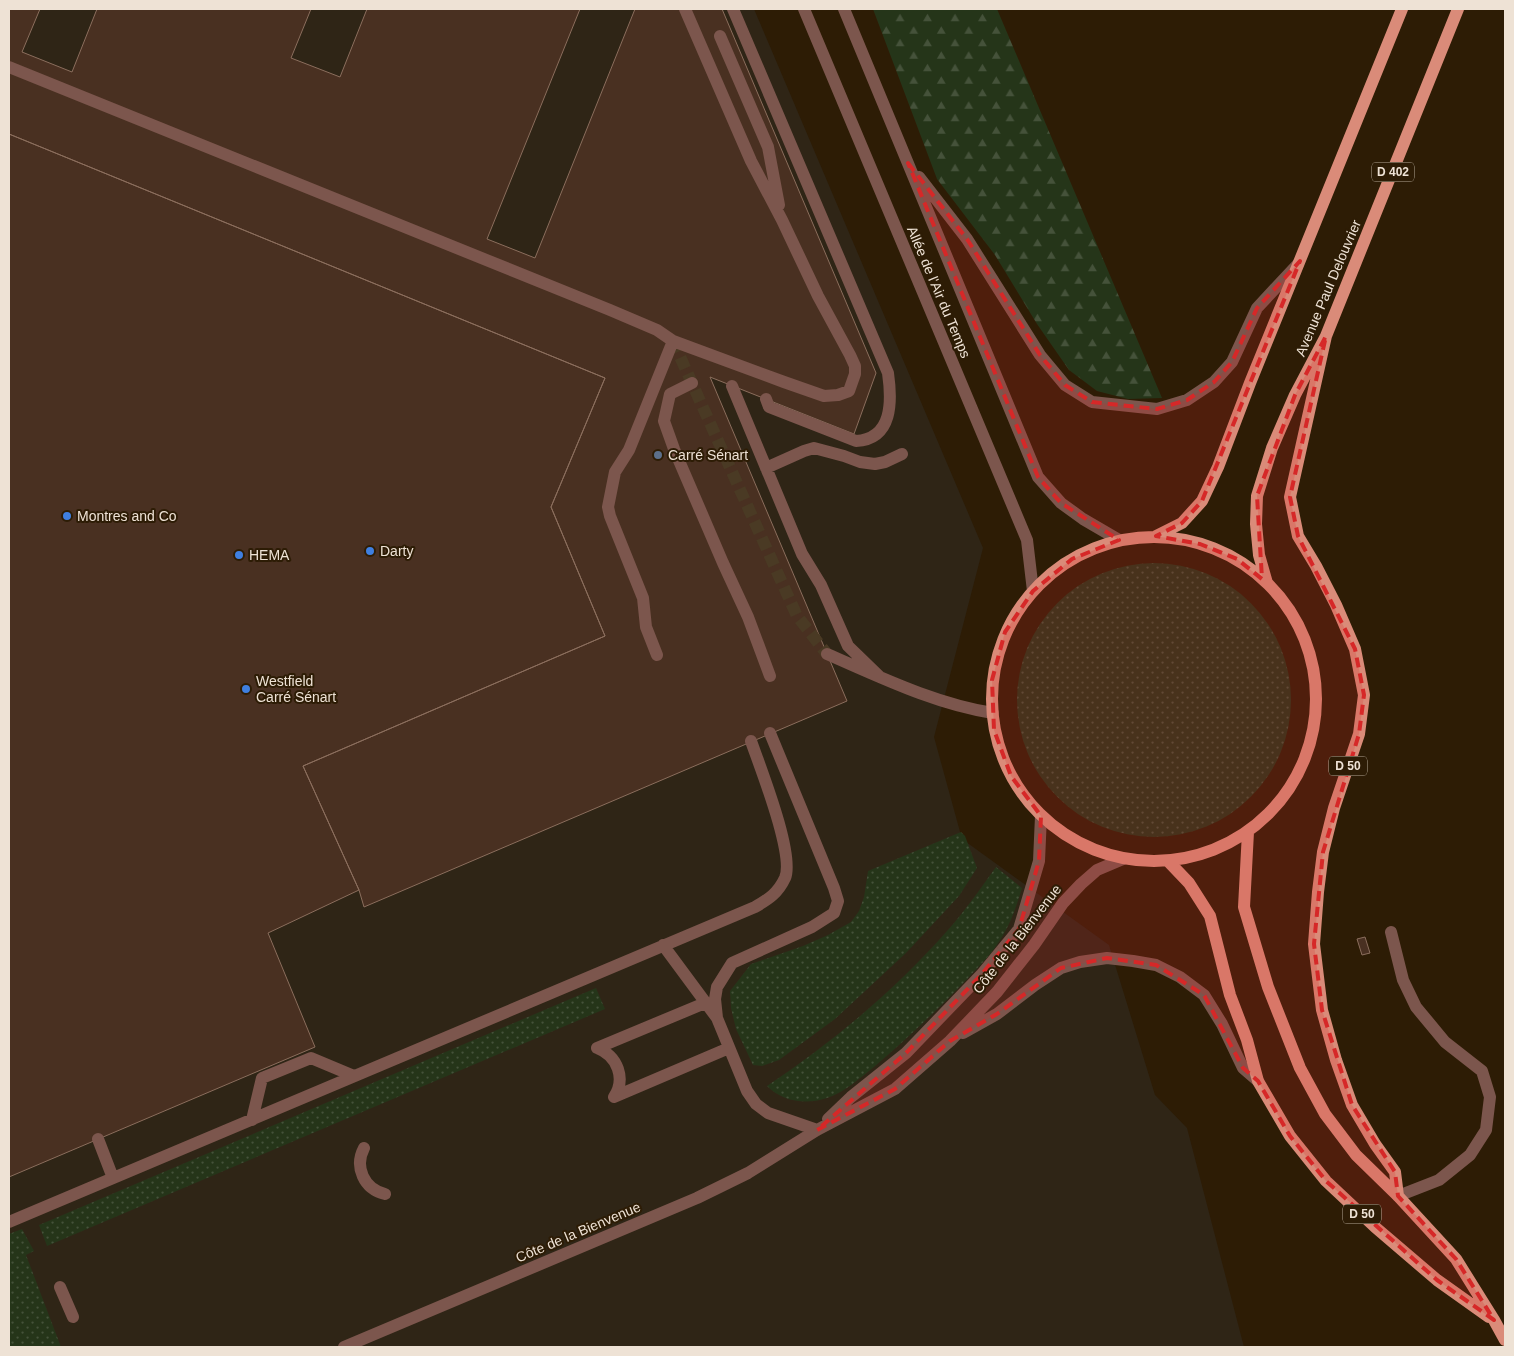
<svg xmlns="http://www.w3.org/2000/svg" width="1514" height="1356" viewBox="0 0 1514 1356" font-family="Arial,sans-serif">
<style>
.commercial{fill:#2f2516}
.grass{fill:url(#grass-dots)}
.forest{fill:url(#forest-firs)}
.building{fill:#493021;stroke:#8b6e5d}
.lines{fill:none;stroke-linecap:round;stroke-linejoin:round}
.minor-tunnel{stroke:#4a3a24;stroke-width:12;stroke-dasharray:12 6;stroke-linecap:butt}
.minor{stroke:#7c564d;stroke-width:12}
.major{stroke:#da8b79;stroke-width:12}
.marked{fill:#d62828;fill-opacity:0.2;stroke:#d62828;stroke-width:4;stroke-dasharray:10 6;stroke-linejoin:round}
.service-dot{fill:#5c6f8a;stroke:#2d1c05;stroke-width:2}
.shop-dot{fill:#3f7fe0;stroke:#2d1c05;stroke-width:2}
.labels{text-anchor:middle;stroke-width:4;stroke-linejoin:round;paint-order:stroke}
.shield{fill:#2d1c05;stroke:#b4a797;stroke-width:1}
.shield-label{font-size:12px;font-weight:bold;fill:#eee2d5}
.street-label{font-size:14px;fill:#eee2d5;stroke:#2d1c05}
.poi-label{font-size:14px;fill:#eee2d5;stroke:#2d1c05;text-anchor:start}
</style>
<defs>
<pattern id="grass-dots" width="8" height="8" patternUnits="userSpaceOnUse" patternTransform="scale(1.25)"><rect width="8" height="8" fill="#253519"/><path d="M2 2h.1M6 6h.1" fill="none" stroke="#45523a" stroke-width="1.8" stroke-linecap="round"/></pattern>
<pattern id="forest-firs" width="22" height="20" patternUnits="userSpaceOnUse" patternTransform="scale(1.25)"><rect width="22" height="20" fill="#253519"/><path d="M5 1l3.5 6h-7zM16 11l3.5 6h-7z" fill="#45523a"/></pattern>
</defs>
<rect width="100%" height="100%" fill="#2d1c05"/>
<path class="commercial" d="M9,9h745l229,539 -49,189 28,102 147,106 46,150 32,33 57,219h-1235z"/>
<path class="grass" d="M1017 700a137 137 0 1 1 274 0a137 137 0 1 1-274 0Z
M961,832l4,4 12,32 -18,28 -53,57 -71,66 -56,41 -17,6 -9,-1 -17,-36 -5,-21 -1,-17 21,-27 52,-18 25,-11 23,-13 8,-11 5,-14 4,-26z
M996,867l26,21c-6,20 -12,38 -24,55 -8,13 -20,24 -30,35 -30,31 -61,61 -94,89 -14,11 -29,25 -47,31 -21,7 -44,4 -60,-12 66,-44 127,-95 180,-155 18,-20 33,-42 49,-64z
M596,988l9,21 -558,237 -8,-21z
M22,1229l12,22 -8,4 35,92h-52v-113z"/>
<path class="forest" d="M873,9h124l165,389 -34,1 -31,-8 -28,-21 -32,-46 -42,-69 -58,-76z"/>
<path class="building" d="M9,9h31l-18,43 50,20 25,-63h214l-20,49 49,19 27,-68h213l-93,230 48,19 100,-249h87l154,364 -22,61 -144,-57 137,324 -483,206 -5,-17 -56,-124 302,-130 -54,-129 54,-129 -596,-244z
M9,134l596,244 -54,129 54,129 -302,130 56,124 -91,43 47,114 -306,130z
M1365,937l5,16 -8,2 -5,-16z"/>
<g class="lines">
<path class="minor-tunnel" d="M673,341l124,275 30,38"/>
<path class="minor" d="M733,9l155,364c4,28 5,66 -32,68l-87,-34 -3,-8
M804,9l223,531 6,51
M844,9l194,468 23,26 22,16 36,21
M720,36l48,111 11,58
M9,67l601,243 47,20 16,11 111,41 40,14 14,-1 11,-4 6,-17v-8l-5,-11 -32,-59 -36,-76 -31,-59 -66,-152
M919,177l48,62 73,116 25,30 27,17 65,7 30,-9 27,-18 18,-20 25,-54 41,-44
M692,383l-22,11 -6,27 10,28 49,114 25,54 22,59
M732,386l70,168 19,31 27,61 32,31
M766,468l38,-17 10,-3 30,8 16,6 15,2 10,-2 17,-8
M827,654c53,23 108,50 166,59
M657,655l-11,-28 -3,-29 -33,-82 -2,-9 7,-35 14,-22 44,-109
M1391,932l12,48 13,27 29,35 37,29 8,26 -4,33 -16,25 -31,25 -41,16
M663,945l54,73 30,73 9,13 12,9 49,17
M717,1018l-2,-19 2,-12 15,-24 80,-36 22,-14 4,-12 -4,-13 -64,-155
M963,1033l34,-19 38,-29 26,-17 19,-6 27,-4 26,3 23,4 24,12 24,18 18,29 21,44 15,13
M597,1048l108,-45
M597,1048c21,8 29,31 17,49
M614,1097l115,-49
M828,1119l23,-22 55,-44 75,-78 38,-46 20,-68 2,-45
M252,1120l10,-42 49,-20 43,18
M98,1139l15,39
M364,1148c-10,19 0,41 21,46
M9,1222l746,-315c14,-8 23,-14 30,-29 10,-23 -25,-111 -34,-137
M60,1287l13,30
M344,1347l353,-149 51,-25 69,-43 78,-41 55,-48 47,-49 37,-47 29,-42 18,-19 16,-14 26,-11"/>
<path class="major" d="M1326,336l-36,161 8,39 18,30 20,39 19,44 9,46 -5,39 -25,74 -11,44 -5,40 -4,52 8,66 14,50 16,45 23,39 20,28 3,24
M1156,536l26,-13 20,-22 16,-34 32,-84 152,-374
M992 699a162 162 0 1 1 324 0a162 162 0 1 1-324 0Z
M1267,583l-8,-28 -3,-31 1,-28 15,-48 23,-53 31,-59 132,-327
M1248,832l-4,75 24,80 32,81 25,46 31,41 42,41 58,63 38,61 11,20
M1168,861l21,22 21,33 20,79 17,45 11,41 32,55 36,45 49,46 62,53 52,37"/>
</g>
<path class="marked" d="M908,163l59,76 73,116 25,30 27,17 65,7 30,-9 27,-18 18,-20 25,-54 43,-47 -98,240 -20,22 -26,13 44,8 37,15 25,20 -5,-83 38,-101 31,-59 -36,161 8,39 57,113 9,46 -5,39 -36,118 -9,92 8,66 30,95 43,67 3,24 58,63 38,61 -57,-40 -111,-99 -36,-45 -32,-55 -15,-13 -39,-73 -48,-30 -49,-7 -46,10 -64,46 -47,27 -55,48 -78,41 89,-77 75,-78 38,-46 20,-68 2,-45 -30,-40 -17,-46 -2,-50 13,-48 28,-41 39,-32 47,-19 -58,-37 -23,-26z"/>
<circle class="service-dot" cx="658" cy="455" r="5"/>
<g class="shop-dot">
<circle cx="67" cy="516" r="5"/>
<circle cx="370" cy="551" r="5"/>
<circle cx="239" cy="555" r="5"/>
<circle cx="246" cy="689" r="5"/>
</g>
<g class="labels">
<g class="shield">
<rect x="1372" y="162.5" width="42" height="19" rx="4"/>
<rect x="1329" y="756.5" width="38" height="19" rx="4"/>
<rect x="1343" y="1204.5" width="38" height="19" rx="4"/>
</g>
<g class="shield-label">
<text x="1393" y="176">D 402</text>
<text x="1348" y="770">D 50</text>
<text x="1362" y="1218">D 50</text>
</g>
<g class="street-label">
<text transform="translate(1328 288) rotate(-67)" y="5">Avenue Paul Delouvrier</text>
<text transform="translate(939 292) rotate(67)" y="5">Allée de l'Air du Temps</text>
<text transform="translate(1017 939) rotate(-52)" y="5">Côte de la Bienvenue</text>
<text transform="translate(578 1232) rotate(-23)" y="5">Côte de la Bienvenue</text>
</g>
<g class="poi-label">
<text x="668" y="460">Carré Sénart</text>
<text x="77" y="521">Montres and Co</text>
<text x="380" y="556">Darty</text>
<text x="249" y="560">HEMA</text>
<text x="256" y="686">Westfield<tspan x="256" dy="16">Carré Sénart</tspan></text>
</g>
</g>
<rect width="1514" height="1356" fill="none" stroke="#eee2d5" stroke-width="20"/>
</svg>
